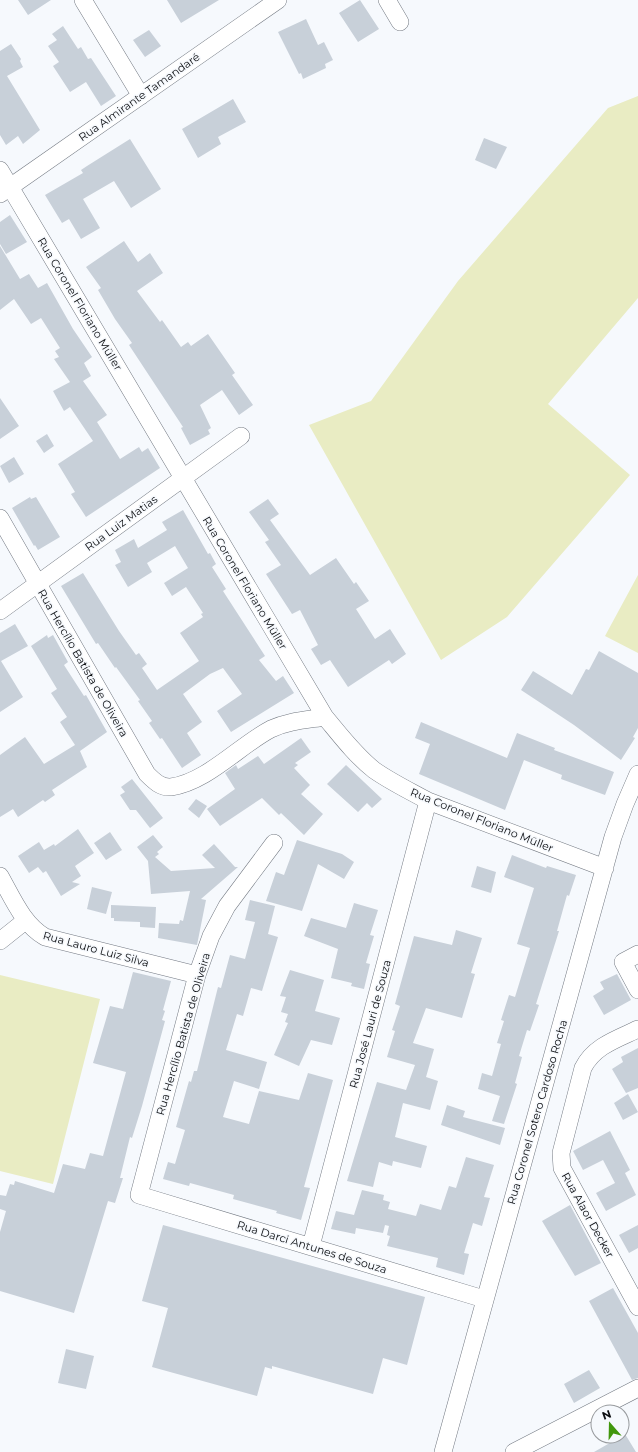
<svg xmlns="http://www.w3.org/2000/svg" width="638" height="1452" viewBox="0 0 638 1452" font-family="Montserrat,sans-serif">
<style>
.green{fill:#e9ecc3}
.building{fill:#c8d0d9}
.lines{fill:none;stroke-linecap:round;stroke-linejoin:round}
.minor-casing{stroke:#747a83;stroke-width:18}
.minor{stroke:#fff;stroke-width:17}
.labels{text-anchor:middle;stroke-width:3;stroke-linejoin:round;paint-order:stroke}
.street-label{font-size:11px;fill:#0b0d10;stroke:#f6f9fd}
</style>
<rect width="100%" height="100%" fill="#f6f9fd"/>
<path class="green" d="M638,96v202l-90,106 82,71 -123,142 -66,43 -132,-235 62,-24 87,-120 150,-173z
M638,575v78l-33,-17z
M0,975l100,24 -47,185 -53,-13z"/>
<path class="building" d="M18,0h33l-23,15z
M167,0h52l-38,23z
M360,0l19,29 -21,13 -19,-29z
M306,19l12,26 6,-3 9,18 -8,4 1,4 -23,11 -2,-6 -2,1 -21,-42z
M63,26l15,23 3,-2 7,12 3,-1 25,38 -15,10 -15,-24 -16,10 -17,-26 6,-4 -11,-16 9,-6 -5,-6z
M149,30l12,16 -16,11 -12,-17z
M11,44l10,15 -1,2 3,6 -16,9 33,54 -17,14 -5,-8 -12,9 -6,-10v-84z
M233,99l13,23 -28,15 3,7 -23,14 -16,-29z
M484,138l23,9 -11,22 -21,-9z
M130,139l31,50 -30,19 -17,-27 -31,18 17,29 -19,11 -12,-20 -7,4 -17,-28 38,-22 -2,-3 6,-4z
M10,215l17,27 -21,12 -6,-10v-22z
M124,241l14,21 12,-9 13,20 -26,18 23,31 2,-2 19,27 7,-5 3,4 17,-12 27,39 -3,2 21,30 -14,10 -17,-25 -22,15 11,23 -3,2 2,4 -20,11 -9,-17 2,-1 -54,-82 3,-2 -17,-24 -17,-29 3,-2 -15,-21z
M0,246l20,33 9,-5 9,14 9,-5 26,46 19,28 -8,6 7,13 -8,5 24,34 -10,7 23,37 19,-12 3,5 6,-4 12,20 -74,49 -15,-23 4,-2 -17,-28 35,-23 -23,-34 -6,4 -11,-20 17,-9 -16,-23 5,-2 -4,-6 5,-3 -19,-30 -10,6 -17,-25 -14,11z
M0,398l19,28 -19,13z
M47,434l7,12 -10,7 -8,-12z
M14,457l10,17 -15,9 -9,-17z
M30,497l1,2 5,-2 24,40 -22,13 -3,-5 -1,1 -22,-38z
M268,499l11,15 -9,6 40,55 26,-17 18,26 2,-2 13,19 -13,8 19,30 15,-10 16,25 -14,10 -3,-4 -41,27 -18,-27 -9,5 -10,-16 7,-4 -18,-35 -8,4 -26,-40 15,-9 -16,-23 4,-2 -20,-28z
M183,510l25,44 2,-1 6,11 -4,3 14,22 -3,2 42,65 -6,4 17,21 7,-5 11,17 -63,39 -14,-21 25,-17 -19,-26 -13,6 -27,20 19,28 -15,11 14,22 -19,13 -20,-30 -2,1 -11,-16 3,-2 -14,-20 2,-1 -24,-33 -1,1 -17,-25 -2,1 -35,-58 22,-13 36,58 17,24 3,-2 8,11 -5,4 15,22 42,-29 -19,-28 23,-16 -2,-3 2,-1 -17,-26 -14,9 -8,-13 24,-15 -13,-22 -28,17 5,9 -24,15 -13,-22 6,-3 -6,-12 19,-11 4,9 29,-18 -5,-8z
M15,624l13,22 -27,15 22,36 -23,15v-79z
M47,635l1,3 5,-3 15,27 -4,3 20,31 2,-1 21,37 -27,19 7,16 -35,23 3,5 -10,7 -2,-2 -25,17 -5,-8 -13,8v-62l25,-18 19,27 31,-19 -15,-23 7,-5 -16,-24 6,-4 -26,-43z
M599,651l39,22v55l-5,9 2,1 -14,22 -47,-35 -53,-35 12,-19 39,24 14,-26 3,1z
M421,722l86,36 10,-25 38,15 -1,2 60,22 -9,23 -44,-16 1,-4 -38,-15 -19,50 -86,-36 11,-30 -15,-6z
M301,738l10,14 -16,11 3,2 -4,3 16,17 -9,9 22,20 -19,21 -23,-22 -2,2 -17,-17 -42,28 -13,-17 28,-20 -10,-16 11,-8 2,4 20,-13 6,8z
M346,765l36,34 -10,9 -5,-5 -9,9 -31,-28z
M132,779l31,39 -13,10 -14,-18h-6l-10,-15 5,-3 -4,-5z
M196,799l11,7 -8,12 -11,-9z
M78,829l16,24 -19,13 6,10 -9,6 8,2 -19,12 -15,-25 -3,2 -5,-6 -9,6 -11,-17 21,-14 5,8 10,-6 1,2z
M110,832l12,18 -16,10 -12,-17z
M153,835l10,12 -6,5 2,2 -4,3 16,14 44,-3 -13,-13 12,-11 21,23h3l-37,32 5,1 -9,45 -39,-7 1,-15 20,1 1,-4 3,1 7,-30 -39,3 -3,-33 -11,-14z
M297,840l45,14 12,8 -10,17 -26,-15 -16,47 -36,-10 10,-29 8,3z
M512,855l34,13 1,-2 29,9 -7,21 -2,-1 -10,36h2l-23,73 3,1 -9,26 -3,-1 -8,26 3,1 -7,26 2,1 -13,40 -12,-3 8,-25 -22,-7 4,-16 10,3 9,-32 -4,-1 7,-22 -3,-1 8,-25 6,2 15,-49 -13,-4 17,-56 -30,-11z
M477,866l19,6 -5,21 -20,-6z
M92,887l20,5 -6,22 -19,-5z
M250,900l25,6 -7,28 10,3 -16,54 -11,-3 -8,28 -6,-2 -11,36 41,12 -8,27 -25,-8 -11,36 26,7 10,-33 40,9 9,-27 25,7 -29,107 6,1 -9,32 -25,-7 1,-2 -44,-12 1,-4 -44,-12 -1,3 -26,-7 5,-17 7,2 10,-34 -9,-3 13,-46 2,1 3,-11h3l21,-84 3,1 9,-33 15,4 10,-37 -10,-2z
M354,903l24,7 -8,25 4,1 -8,27 4,1 -6,25 -13,-3 1,-3 -21,-5 7,-29 -34,-13 7,-18 35,10z
M111,905l45,2 -1,21 -15,-1v-5l-26,-1v-3h-3z
M456,930l26,8 -11,35 4,1 -13,44 -36,-10 -13,35 21,6 -8,28 12,4 -8,29 -27,-7 -8,34 32,9 -6,22 -28,-7 -1,5 -13,-4 -6,25 -26,-6 30,-99 29,8 9,-25 -28,-8 8,-26 -3,-1 8,-24 -5,-2 19,-68 38,9z
M290,970l34,10 -9,31 25,7 -8,27 -21,-5 -12,26 -25,-11 14,-32 -3,-1 3,-8 -7,-2 5,-15 -6,-1z
M133,972l38,9 -8,29 2,1 -3,9 3,1 -23,85 -10,32 -2,-1 -10,41h3l-8,25 -7,-2 -34,112 -74,-22v-59l6,-21 -6,-2v-14l6,1 4,-12 4,1 1,-4 39,12 9,-29 22,5 5,-16 13,3 23,-84 -33,-9 17,-57 13,3z
M617,974l14,26 -27,15 -11,-19 11,-7 -4,-7z
M638,1048v40l-12,5 -14,-24 11,-7 -2,-5z
M628,1094l10,18 -15,8 -9,-17z
M447,1105l18,6 -2,6 42,11 -5,17 -59,-20z
M610,1131l20,39 -5,3 11,22 -30,16 -10,-18 19,-10 -12,-23 -20,10 -10,-19z
M466,1157l28,8 -10,32 6,1 -8,28 -9,-3 -9,30 5,1 -5,21 -28,-8 2,-9 -51,-12 3,-10 -3,-1 2,-9 -4,-1 -2,8 -27,-5 -1,6 -24,-5 5,-18 18,4 8,-25 22,5 -1,5 7,2 -2,7 28,7 4,-12 21,6 8,-24 7,2z
M570,1205l31,58 -26,13 -33,-55z
M163,1225l262,72 -18,68 -24,-7 -10,36 -101,-28v3l-7,-2 -8,29 -105,-29 16,-59 -26,-7z
M638,1225v23l-9,5 -10,-18z
M613,1288l25,45v45l-6,2 -43,-79z
M66,1349l28,7 -8,33 -28,-6z
M589,1370l11,18 -26,15 -10,-19z
M625,1434l11,18h-42l28,-16z"/>
<g class="lines">
<defs>
<path id="minor" d="M83,0l58,96
M387,0l13,22
M0,170l325,547c15,18 30,38 49,53 17,12 36,21 54,31l177,67
M0,194l278,-194
M0,518l147,256c7,7 14,14 24,13 36,-5 69,-42 100,-58 17,-8 35,-9 54,-12
M0,611l241,-175
M274,843l-47,63 -16,30 -14,39 -58,220 345,104
M0,876c13,23 23,48 45,61l152,38
M0,941l25,-20
M638,954l-15,8 15,28
M638,1029c-21,10 -44,17 -55,39l-22,85 1,15 76,139
M311,1246l117,-445
M443,1452l170,-615 12,-33 13,-30
M514,1452l124,-64"/>
</defs>
<use href="#minor" class="minor-casing"/>
<use href="#minor" class="minor"/>
</g>
<g class="labels">
<g class="street-label">
<text transform="translate(139 97) rotate(-35)" y="4">Rua Almirante Tamandaré</text>
<text transform="translate(80 304) rotate(59)" y="4">Rua Coronel Floriano Müller</text>
<text transform="translate(121 523) rotate(-36)" y="4">Rua Luiz Matias</text>
<text transform="translate(245 583) rotate(59)" y="4">Rua Coronel Floriano Müller</text>
<text transform="translate(83 663) rotate(60)" y="4">Rua Hercílio Batista de Oliveira</text>
<text transform="translate(482 820) rotate(22)" y="4">Rua Coronel Floriano Müller</text>
<text transform="translate(96 949) rotate(15)" y="4">Rua Lauro Luiz Silva</text>
<text transform="translate(370 1024) rotate(-75)" y="4">Rua José Lauri de Souza</text>
<text transform="translate(183 1034) rotate(-74)" y="4">Rua Hercílio Batista de Oliveira</text>
<text transform="translate(537 1112) rotate(-74)" y="4">Rua Coronel Sotero Cardoso Rocha</text>
<text transform="translate(588 1215) rotate(61)" y="4">Rua Alaor Decker</text>
<text transform="translate(312 1247) rotate(17)" y="4">Rua Darci Antunes de Souza</text>
</g>
</g>
<g transform="translate(610 1424) rotate(340)"><circle r="19" fill="#f6f9fd" stroke="#989b9e"/>
<path d="M0-3L7 15L0 10L-7 15Z" fill="#41970c"/>
<text y="-6" font-size="11" font-weight="bold" text-anchor="middle" fill="#0b0d10">N</text>
</g>
</svg>
